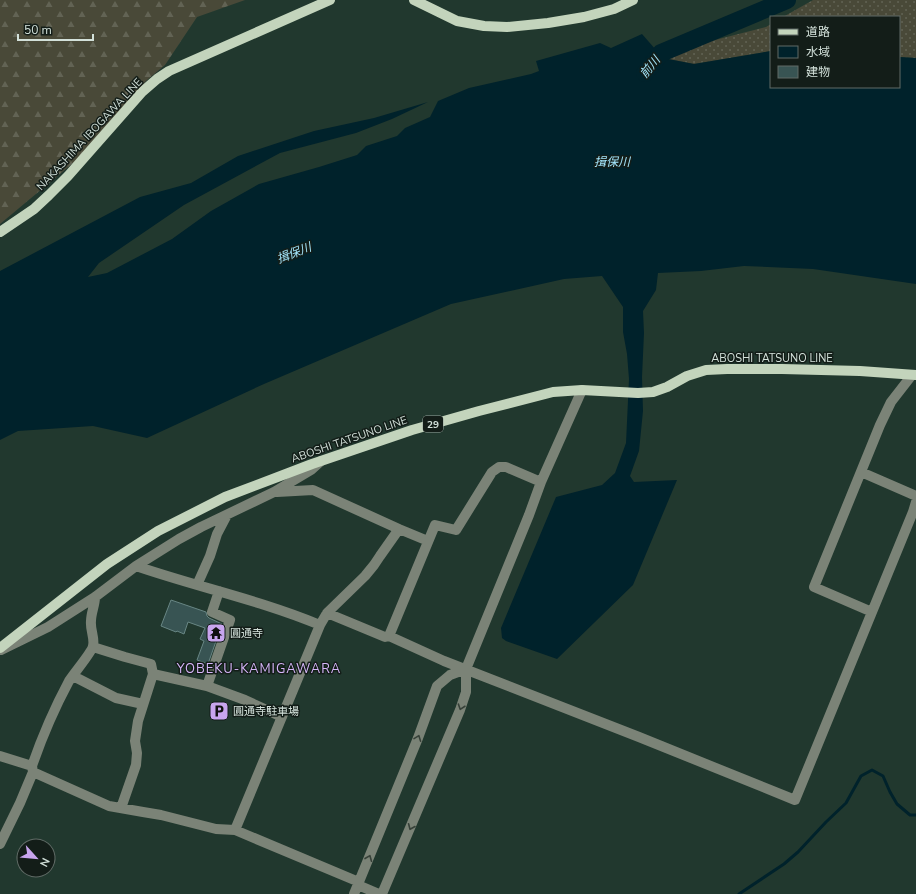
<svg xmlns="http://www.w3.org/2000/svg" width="916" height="894" viewBox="0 0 916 894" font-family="'Nunito Sans','Noto Sans JP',sans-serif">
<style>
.grass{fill:url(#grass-dots)}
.forest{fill:url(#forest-firs)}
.water{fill:#00222b}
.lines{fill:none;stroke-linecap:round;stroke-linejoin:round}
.stream{stroke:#00222b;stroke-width:3}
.river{stroke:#00222b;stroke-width:18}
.building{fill:#385453;stroke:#688684}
.minor{stroke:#7b8377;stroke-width:10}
.major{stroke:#c3d4bc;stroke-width:10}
.oneway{stroke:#374139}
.labels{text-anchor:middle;stroke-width:3;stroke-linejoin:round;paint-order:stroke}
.shield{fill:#131d18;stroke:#99a6a0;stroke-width:1}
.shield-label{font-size:10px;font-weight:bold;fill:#d3e1da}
.street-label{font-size:11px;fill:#d3e1da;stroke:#131d18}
.poi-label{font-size:11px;fill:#d3e1da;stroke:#131d18;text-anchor:start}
.water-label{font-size:12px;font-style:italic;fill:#a3e5fb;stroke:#131d18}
.quarter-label{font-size:13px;letter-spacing:1px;fill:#d5b5f9;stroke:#131d18}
</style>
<defs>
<pattern id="grass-dots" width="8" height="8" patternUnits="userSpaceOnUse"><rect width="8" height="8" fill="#494938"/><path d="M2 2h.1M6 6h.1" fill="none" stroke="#626354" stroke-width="1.8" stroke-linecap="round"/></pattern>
<pattern id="forest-firs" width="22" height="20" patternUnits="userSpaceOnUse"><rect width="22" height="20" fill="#494938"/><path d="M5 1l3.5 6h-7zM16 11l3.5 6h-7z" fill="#626354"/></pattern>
</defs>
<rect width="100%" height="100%" fill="#21382e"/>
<path class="grass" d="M813,0h103v58l-17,-1v-40h-116z
M771,24v27l-77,13 -31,-6 -2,-10 13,-5 37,-2 55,-14z"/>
<path class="forest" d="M0,0h245l-48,17 -32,48 -19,16 -67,77 -79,66z"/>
<path class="water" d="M642,34l21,24 31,6 77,-13v36h128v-30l17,1v226l-103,-15 -69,-3 -43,5 -43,2 -2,17 -13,21 1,22 -2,44 1,34 -4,40 -9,25 4,6 43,-2 -44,105 -76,74 -51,-18 -4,-3 -1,-10 55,-131 46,-12 13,-12 11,-30 3,-64 -2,-25 -4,-22v-25l-21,-31 -38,3 -113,25 -187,80 -117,54 -54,-12 -75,5 -18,9v-169l140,-74 51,-14 47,-27 76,-25 60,-13 54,-16 -36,17 -36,14 -76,20 -96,52 -85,58 -11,14 19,-4 65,-34 39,-28 48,-27 60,-17 38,-12 9,-9 31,-10 8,-8 25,-11 8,-16 31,-13 62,-14 8,-3 -3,-10 64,-18 11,5z"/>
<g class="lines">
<path class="stream" d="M739,894l45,-30 14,-12 28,-30 20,-19 15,-27 11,-6 11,6 7,16 7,12 13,11h6"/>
<path class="river" d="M645,73l16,-20 126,-53"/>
</g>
<path class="building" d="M171,600l35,12 1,4 2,2 13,6 -14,40 -11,-4 7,-19 -4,-2 5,-11 -17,-6 -4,12 -7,-3 -1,1 -15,-6z"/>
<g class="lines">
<path class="minor" d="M861,472l55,24
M277,492l36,-2 86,39 29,12
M136,566l43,-27 22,-12 73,-35 37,-22 10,-9
M197,585l13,-29 7,-22 10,-19
M872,612l-58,-25 66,-162 11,-23 21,-27
M327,613l38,-37 9,-11 6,-9 19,-27
M389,636l46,-111 21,5 36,-58 7,-5h7l35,15
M93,647l32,10 26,7 2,10 -15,47 -3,20 2,12 -1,12 -15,43
M1,650l47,-23 47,-30 41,-31c61,21 124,34 184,59
M153,674l54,12 38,14 37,17
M73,676l43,22 27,6
M207,686l23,-66 -18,-8 7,-21
M0,756l32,10
M33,772l76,34 34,6 18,3 55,14 19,1 124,52
M235,830l85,-205 7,-12 58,24 4,-1 55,25 195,76 156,63 118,-288 3,-10
M0,844l20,-41 13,-31 -1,-6c10,-29 22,-57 37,-85 5,-8 23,-29 24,-35 2,-8 -3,-16 -2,-25 0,-8 4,-16 4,-24
M358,885l21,9
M354,894l64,-156 19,-52 13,-11 16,-6
M382,894l78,-184 6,-18v-23l63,-154 12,-33 41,-92"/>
<path class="major" d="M414,0l43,21 27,5 23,1 41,-4 36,-6 30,-8 19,-9
M0,232l34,-23 15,-14 19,-19 74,-84 15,-13 12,-8 161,-71
M0,648l107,-84 51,-33 67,-34 87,-33 100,-34 67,-19 74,-19 29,-2 56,3 15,-1 14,-5 20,-11 19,-6 21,-1h55l78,2 56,4"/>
</g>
<defs><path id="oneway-chevron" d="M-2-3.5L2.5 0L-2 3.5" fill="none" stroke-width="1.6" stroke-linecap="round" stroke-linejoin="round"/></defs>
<g class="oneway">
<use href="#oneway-chevron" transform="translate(461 707) rotate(109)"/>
<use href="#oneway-chevron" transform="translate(418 738) rotate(-69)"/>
<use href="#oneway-chevron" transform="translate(411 827) rotate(113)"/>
<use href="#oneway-chevron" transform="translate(369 858) rotate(-68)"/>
</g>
<defs>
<symbol id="temple-square" viewBox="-11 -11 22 22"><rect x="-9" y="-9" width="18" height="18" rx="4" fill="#c8a5ee" stroke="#131d18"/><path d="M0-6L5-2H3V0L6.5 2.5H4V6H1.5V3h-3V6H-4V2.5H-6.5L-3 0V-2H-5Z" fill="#111"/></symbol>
<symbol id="parking-square" viewBox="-11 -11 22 22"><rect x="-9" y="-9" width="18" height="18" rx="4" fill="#c8a5ee" stroke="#131d18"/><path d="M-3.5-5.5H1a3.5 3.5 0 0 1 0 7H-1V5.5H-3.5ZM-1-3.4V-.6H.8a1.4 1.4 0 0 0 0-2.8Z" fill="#111"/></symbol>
</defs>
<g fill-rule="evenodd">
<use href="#temple-square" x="205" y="622" width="22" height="22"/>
<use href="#parking-square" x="208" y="700" width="22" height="22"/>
</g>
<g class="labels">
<rect class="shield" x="423" y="416" width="20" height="16" rx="3"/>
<g class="shield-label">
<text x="433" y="428">29</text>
</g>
<g class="street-label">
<text transform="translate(89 134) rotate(-47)" y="4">NAKASHIMA IBOGAWA LINE</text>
<text x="772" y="362">ABOSHI TATSUNO LINE</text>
<text transform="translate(349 439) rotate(-19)" y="4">ABOSHI TATSUNO LINE</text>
</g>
<g class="poi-label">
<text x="230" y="637">圓通寺</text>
<text x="233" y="715">圓通寺駐車場</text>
</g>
<g class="water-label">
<text transform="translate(650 67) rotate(-51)" y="4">前川</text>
<text x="612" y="166">揖保川</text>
<text transform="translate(294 253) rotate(-21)" y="4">揖保川</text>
</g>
<g class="quarter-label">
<text x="259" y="673">YOBEKU-KAMIGAWARA</text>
</g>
</g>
<rect x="770" y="16" width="130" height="72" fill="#131d18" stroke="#606b66"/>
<rect x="778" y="29" width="20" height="6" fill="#c3d4bc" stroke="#606b66"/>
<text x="806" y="36" font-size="12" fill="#d3e1da">道路</text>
<rect x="778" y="46" width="20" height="12" fill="#00222b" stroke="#606b66"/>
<text x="806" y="56" font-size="12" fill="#d3e1da">水域</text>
<rect x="778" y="66" width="20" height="12" fill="#385453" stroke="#606b66"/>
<text x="806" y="76" font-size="12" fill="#d3e1da">建物</text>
<g transform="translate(36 858) rotate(117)"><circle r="19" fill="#131d18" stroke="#606b66"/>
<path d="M0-3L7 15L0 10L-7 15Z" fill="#c8a5ee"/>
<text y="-6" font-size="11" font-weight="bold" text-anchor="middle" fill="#d3e1da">N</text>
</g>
<path d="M18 34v6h75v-6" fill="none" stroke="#d3e1da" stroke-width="2"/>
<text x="24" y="34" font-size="12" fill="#d3e1da" stroke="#131d18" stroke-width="3" paint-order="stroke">50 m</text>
</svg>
